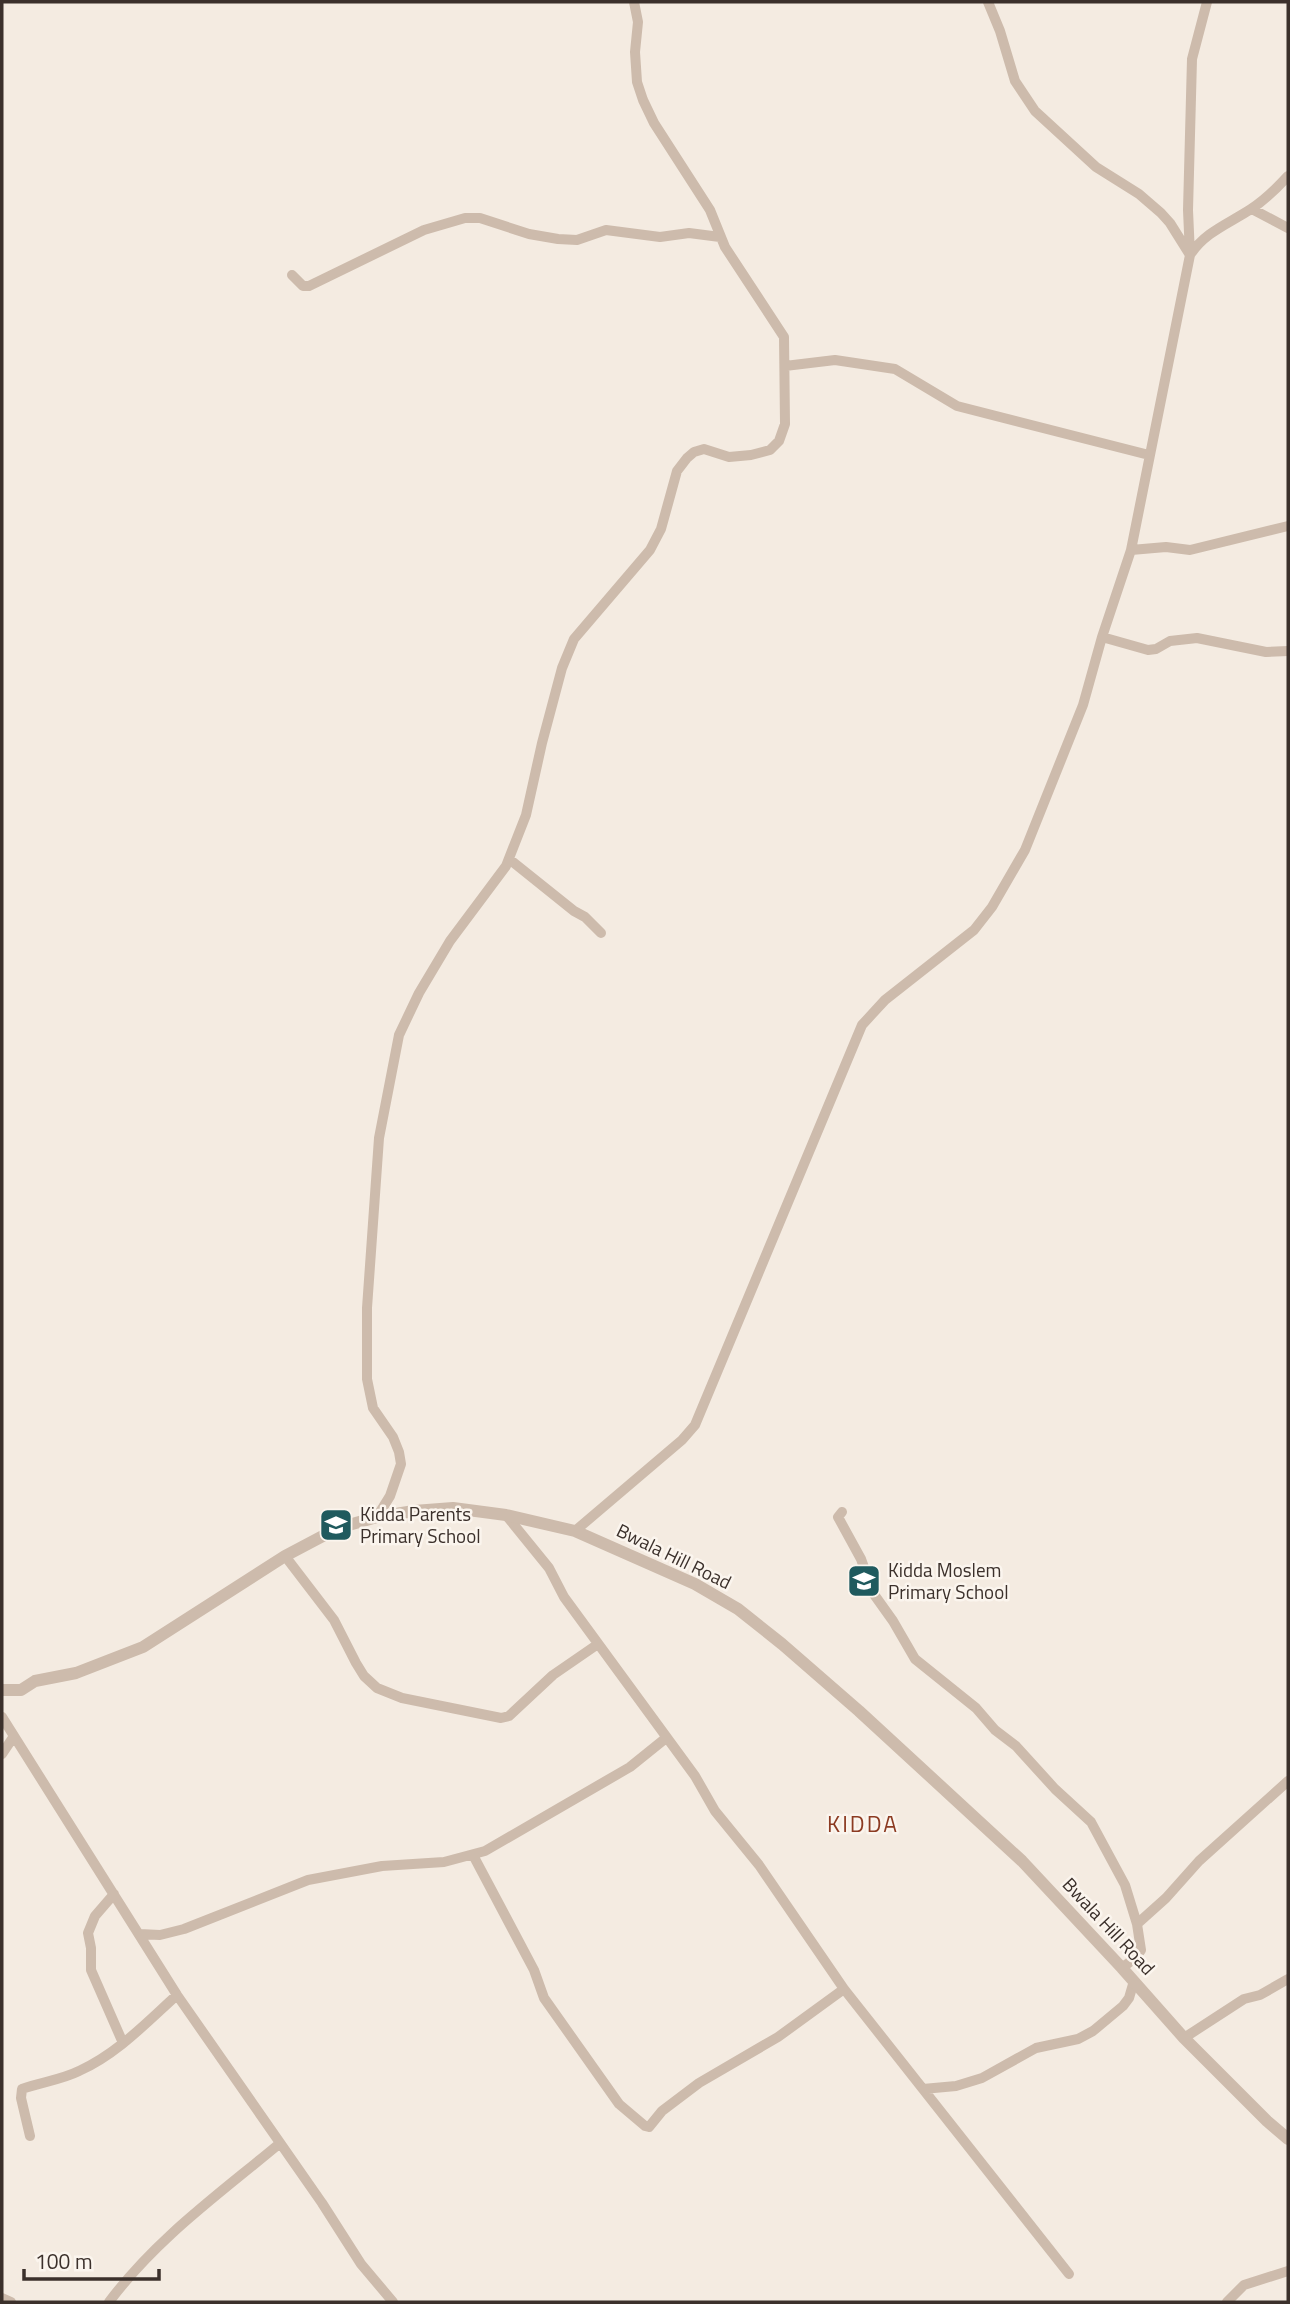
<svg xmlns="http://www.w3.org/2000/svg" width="1290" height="2304" viewBox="0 0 1290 2304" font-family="'Titillium Web',sans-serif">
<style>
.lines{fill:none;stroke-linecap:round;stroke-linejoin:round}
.minor{stroke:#cdbbac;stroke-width:10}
.tertiary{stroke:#cdbbac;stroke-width:12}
.labels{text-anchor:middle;stroke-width:5;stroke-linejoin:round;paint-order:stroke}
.poi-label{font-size:19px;fill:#3b302b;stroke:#fbf5ee;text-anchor:start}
.street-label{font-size:19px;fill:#3b302b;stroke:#fbf5ee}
.quarter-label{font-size:23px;letter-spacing:2px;fill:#8c3b22;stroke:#fbf5ee}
</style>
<rect width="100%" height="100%" fill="#f4ebe1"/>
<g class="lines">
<path class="minor" d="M988,2l12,29 15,50 20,30 61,56 43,27 22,19 9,10 20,32 -2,-45 4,-151 15,-57
M1252,209l36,19
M292,275l11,11h6l115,-56 41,-12h15l49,16 29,5 19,1 29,-10 54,7 29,-4 31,4
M785,366l50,-6 60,9 62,37 192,49
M1131,550l35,-3 24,3 98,-24
M1102,637l46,13 8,-1 14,-8 27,-3 69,14 22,-1
M509,859l65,52 11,6 16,16
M842,1512l-4,5 23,42 12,34 20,28 22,38 61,49 19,22 21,16 39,43 36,33 34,63 12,39 4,26 -5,7 -14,11
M506,1515l43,53 15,29 131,179 20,35 44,54 85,124 225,285
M377,1517l13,-21 11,-32 -2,-12 -6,-15 -20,-29 -6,-29v-71l12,-170 20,-103 20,-42 31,-52 56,-75 20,-51 16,-72 20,-75 12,-29 76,-89 11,-21 16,-58 10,-13 7,-6 10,-3 25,8 22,-2 19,-5 9,-9 6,-17 -1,-87 -59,-90 -15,-37 -56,-87 -11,-23 -6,-18 -2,-30 3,-30 -4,-20
M575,1531l107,-91 13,-15 167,-400 23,-25 89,-70 18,-23 33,-57 58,-145 19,-68 29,-87 59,-295c15,-23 38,-31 61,-46 14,-9 26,-21 37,-33
M285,1556l49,64 22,43 8,13 13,12 25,10 99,20 8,-2 44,-41 45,-31
M2,1717l175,278 145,208 39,61 32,38
M2,1754l12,-18
M473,1855l61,115 10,28 75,106 26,22 4,1 13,-16 37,-28 79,-46 66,-48
M114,1894l-19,22 -7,17 3,15v22l32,73
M1137,1924l29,-26 33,-37 89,-80
M139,1934l21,1 24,-6 124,-49 74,-14 62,-4 41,-11 145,-84 36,-29
M1184,2038l60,-39 16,-4 28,-16
M923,2089l33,-3 26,-8 54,-30 42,-9 15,-8 30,-25 6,-8 5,-17
M30,2136l-9,-38 1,-9c19,-7 39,-9 57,-18 38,-17 68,-49 98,-76
M2,2298l9,4
M109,2302c48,-64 109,-107 170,-158
M1227,2302l17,-17 44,-14"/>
<path class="tertiary" d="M2,1690h19l14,-9 41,-8 67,-26 142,-91 53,-28 39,-11 37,-6 39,-3 53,7 69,16 120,53 43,25 44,35 77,67 163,150 100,107 62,70 83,83 21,18"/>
</g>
<defs>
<symbol id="school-square" viewBox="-11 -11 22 22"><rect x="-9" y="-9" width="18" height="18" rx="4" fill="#1f5a5e" stroke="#fbf5ee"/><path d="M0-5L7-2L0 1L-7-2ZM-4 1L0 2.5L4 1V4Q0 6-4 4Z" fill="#fff"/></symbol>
</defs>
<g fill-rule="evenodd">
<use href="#school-square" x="317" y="1506" width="38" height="38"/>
<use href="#school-square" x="845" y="1562" width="38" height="38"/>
</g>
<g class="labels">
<g class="poi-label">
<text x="360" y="1521">Kidda Parents<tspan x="360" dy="22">Primary School</tspan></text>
<text x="888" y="1577">Kidda Moslem<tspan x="888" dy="22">Primary School</tspan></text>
</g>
<g class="street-label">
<text transform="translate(674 1556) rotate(26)" y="7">Bwala Hill Road</text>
<text transform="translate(1109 1926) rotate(47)" y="7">Bwala Hill Road</text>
</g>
<g class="quarter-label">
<text x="863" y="1832">KIDDA</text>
</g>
</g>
<rect width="1290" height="2304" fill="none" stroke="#3b302b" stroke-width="7"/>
<path d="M24 2269v10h135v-10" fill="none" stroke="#3b302b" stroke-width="3.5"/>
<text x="35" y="2269" font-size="21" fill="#3b302b" stroke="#fbf5ee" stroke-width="5" paint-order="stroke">100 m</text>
</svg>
